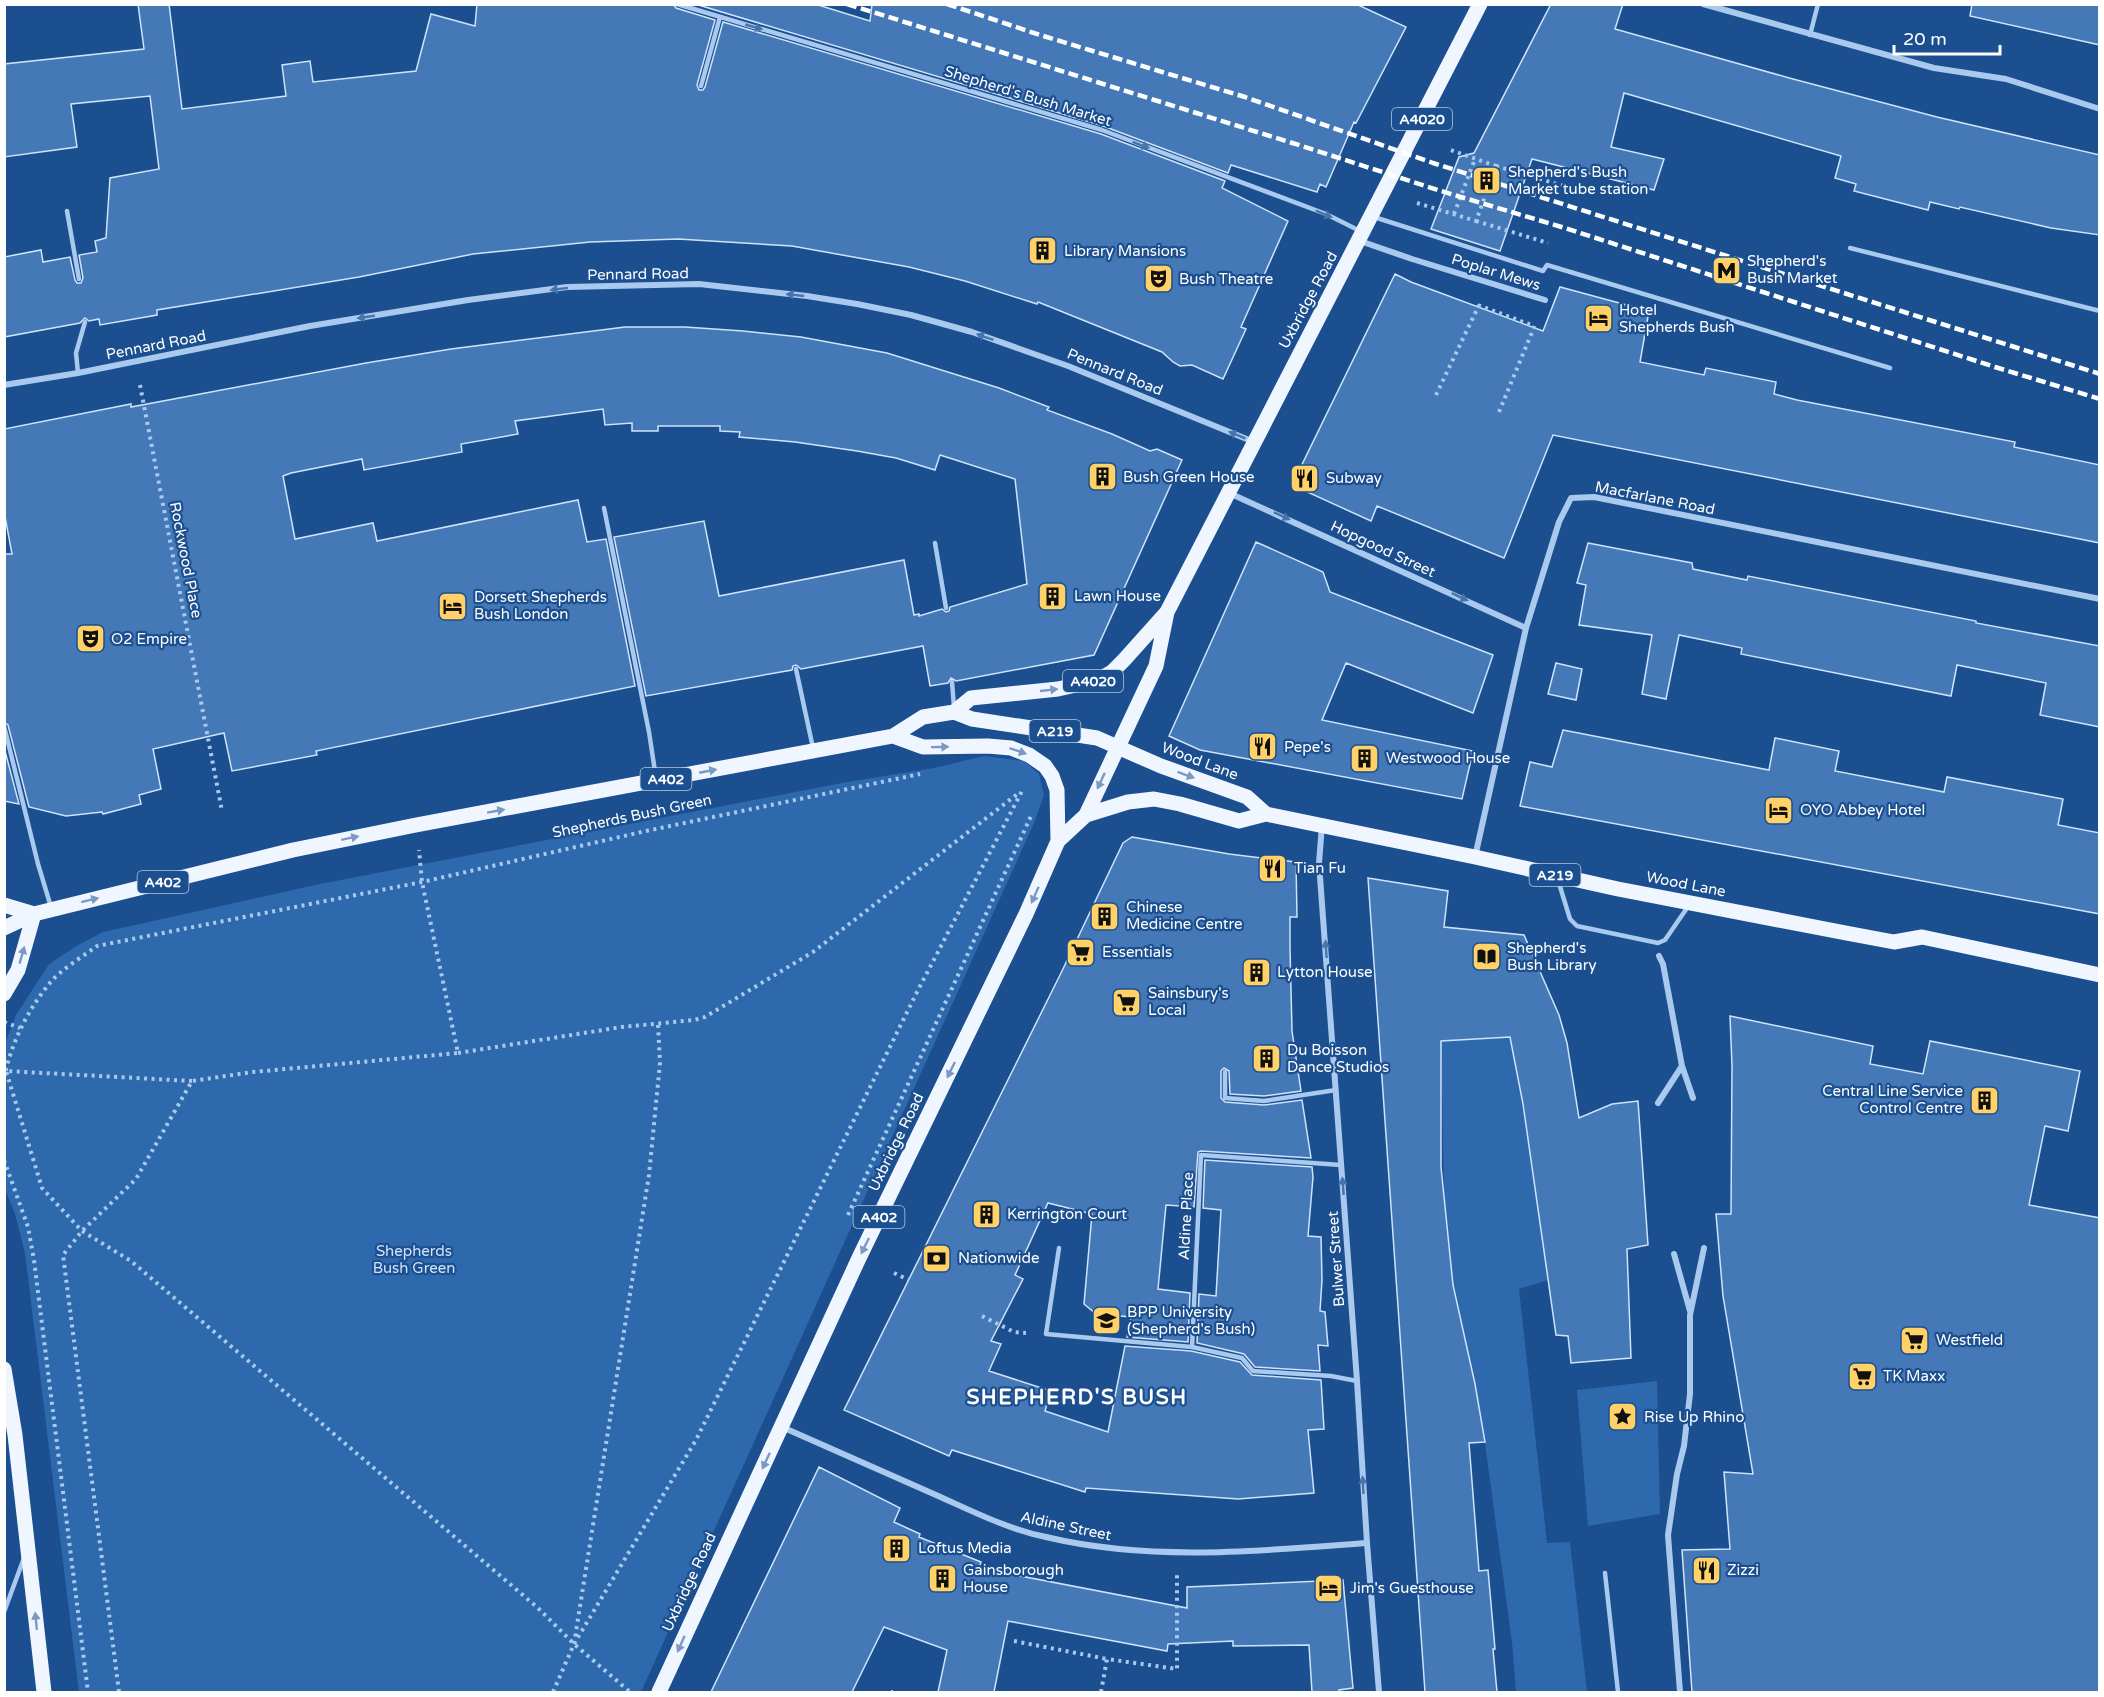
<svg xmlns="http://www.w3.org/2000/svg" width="2104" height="1697" viewBox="0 0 2104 1697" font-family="'Varela Round',sans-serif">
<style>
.green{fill:#2e69ad}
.building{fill:#4478b7;stroke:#cfe3fa;stroke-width:1.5}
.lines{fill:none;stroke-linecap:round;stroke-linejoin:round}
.path{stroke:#a9c9ee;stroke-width:4;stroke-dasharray:3 4.5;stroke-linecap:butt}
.lane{stroke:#a9c9ee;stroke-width:4.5}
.street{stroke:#a9c9ee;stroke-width:6}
.primary{stroke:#f0f6ff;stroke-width:15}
.rail{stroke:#fff;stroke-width:4.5;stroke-dasharray:10 4.5;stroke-linecap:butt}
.oneway{fill:#4674ac}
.oneway2{fill:#7b9ac1}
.labels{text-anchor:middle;stroke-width:4.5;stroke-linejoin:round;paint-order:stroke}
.shield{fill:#1b4f8f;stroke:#bbcadd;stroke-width:1.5}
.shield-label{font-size:14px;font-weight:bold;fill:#fff}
.street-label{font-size:15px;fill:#fff;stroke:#1b4f8f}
.poi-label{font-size:15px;fill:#fff;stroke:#1b4f8f;text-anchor:start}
.park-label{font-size:15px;fill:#cfe3fa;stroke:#1b4f8f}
.district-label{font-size:21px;font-weight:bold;letter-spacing:1.5px;fill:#fff;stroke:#1b4f8f}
</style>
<rect width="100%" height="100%" fill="#1b4f8f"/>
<path class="green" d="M984,756l40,5 15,13 5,21 -10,28 -393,869h-562l-54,-439 -10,-39 -10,-25 -1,-143 12,-31 33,-51 29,-19 25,-13 217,-48 527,-102 87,-14z
M1510,1037l13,67 25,176 -29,9 28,254 23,-1 17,150h-71l-4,-50 -29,-213 -8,-45 -22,-102 -9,-90 -3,-151z
M1657,1381l3,133 -72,12 -11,-136z"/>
<path class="building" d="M138,4h31l13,105 104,-13 -4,-31 28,-4 3,21 103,-11 15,-57 44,12 2,-22h196l3,4 39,12 -18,65 2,5h4l2,-3 18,-65 378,112 124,47 -3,7 66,33 -47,106 5,2 -23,50 -31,-14 -12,1 -7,-4 -11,-10 -124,-50 -1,2 -72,-23 -56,-14 -117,-21 -114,-7 -88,3 -117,12 -114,23 -202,33v5l-57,10 -1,-6 -10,2 -4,-3 -5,5 -76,14v-80l37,-7 2,12 27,-5 5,23 2,3h4l2,-5 -4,-23 18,-3 -2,-11 11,-3 4,-60 49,-9 -9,-73 -79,8 6,43 -73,10v-93l140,-15z
M695,4h120l55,17 2,-17h484l50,23 -50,96 -2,-1 -28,65 -6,-3 -3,8 -86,-27 -3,8 -125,-47z
M1551,4h72l-8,25 178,50 144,38 163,38v80l-49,-7 -91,-21 -1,2 -29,-7 -2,8 -74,-19 2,-7 -21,-6 6,-22 -217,-63 -13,54 53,12 -10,31 -122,-31 -32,92 -69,-22 28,-72 15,-4z
M1972,4h128v41l-130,-29z
M1395,274l16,8 132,49 17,-44 89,24 -9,51 64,13 2,-7 70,14 -2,12 23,6 218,42 -1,5 86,18v78l-547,-108 -49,123 -127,-52 -6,15 -79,-36z
M625,327h60l58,4 58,6 86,16 112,35 50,19 -2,3 65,24 38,17 7,-2 25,11 -88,195 -138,26 -5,-3 -3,5 -18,3 -7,-40 -122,23 -5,-4 -3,1 -1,4 -146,26 -32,-159 90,-16 15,75 185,-36 10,55 5,-1v2l23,-7 4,3 3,-1 1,-4 77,-23 -12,-105 -75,-24 -5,15 -39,-12 -39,-7 -62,-9 -56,-5 1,-5 -20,-1v-5h-62v5h-26v-8l-27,2 -2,-16 -88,12 3,13 -57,10 1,8 -98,18 -2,-11 -71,14 -8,3 12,63 78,-16 4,18 201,-41 9,42 19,-3 29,147 -319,65 1,4 -85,16 -8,-38 -71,16 8,40 -22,6 2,9 -38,10 -1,-2 -36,4 -37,-9 -21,-82 -4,-3v-168h8l-8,-43v-82l127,-25v3l235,-44 85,-14z
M1256,542l67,30 7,20 163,63 -20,58 -127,-50 -24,57 151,31 -11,48 -262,-49 -31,-14z
M1588,543l104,20 1,6 54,11 1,-4 228,45v2l124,23v81l-60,-12 6,-32 -89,-18 -6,31 -210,-42 1,-6 -63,-13 -13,64 -24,-5 10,-59 -73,-10 7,-40 -9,-2z
M1556,663l26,6 -6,31 -28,-6z
M1563,730l206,40 6,-32 64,13 -4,20 109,21 3,-15 116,22 -5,26 42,8v81l-580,-108 10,-44 22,5z
M4,747l15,57 -15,-3z
M1132,837l97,17 67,8 1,55h-7v31l2,83 9,60 -37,5 -34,-2 -1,-23 -5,-3 -3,3v27l4,4 39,3 38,-5 9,58 -110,-7 -3,1 -4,55 -28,-2 -8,84 32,4 -2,49 -61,-5 4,-20 -35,-3 -12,-10 8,-90 -44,-11 -33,72 8,4 -32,62 10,3 -12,27 62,20 -6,20 63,21 17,-86 66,5 49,11 12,13 69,5 3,49 -16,1 6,63 -76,6 -152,-11 -1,4 -133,-42 -3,6 -105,-46 217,-437 62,-130z
M1368,878l80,13 -4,36 80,8 35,80 8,28 12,75 33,-14 26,-3 10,144 -21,4 4,109 -60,5 -3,-27 -12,-1 -33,-231 -13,-67 -69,4v126l12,118 22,99 10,58 -16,1 10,128 9,-1 7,79h-2l4,43h-72z
M1730,1016l143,30 -3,18 53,10 7,-33 150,30 -12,60 -23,-5 -16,79 71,13v474h-408l-10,-142 48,-1 -6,-77 29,2 -30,-178 -7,-82h15l1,-148z
M1205,1160l107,7 1,10 -5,59 13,1 1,43 -2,31 5,1 3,34 -10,-1 2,26 -65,-4 -11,-13 -47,-11 2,-49 17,2 5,-86 -18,-2z
M819,1467l81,41 -6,14 26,12 -1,3 62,25 -2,6 208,40v-21l156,-7 10,108 -14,2v2h-27l-3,-47 -76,1v-5l-65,3 -1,7 -159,-30 -14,71h-56l9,-42 -63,-23 -32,65h-141z"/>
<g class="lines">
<path class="path" d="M1496,166l78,23
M1417,203l59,18 20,-55 -48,-17
M1454,214l21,-55
M1476,221l72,22
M1478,305l56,21
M140,385l82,426
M1436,395l43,-90
M1499,412l36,-87
M4,1022l16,6
M458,1053l164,-26 72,-7 11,-3 108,-65 207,-160
M4,1078c7,-34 23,-67 45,-94 12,-15 32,-26 48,-38l325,-64 224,-51 274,-57
M192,1081l-186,-10 36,117 40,43 49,30 407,347 36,36 56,48
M4,1160l24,67 6,33 54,432
M848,1215l183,-399
M894,1273l15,7
M982,1316l32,16 12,1
M1014,1641l93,18
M574,1644l122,-204 221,-448 105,-201
M119,1692l-56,-437 19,-24 54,-52 56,-98 61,-9 205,-19 -36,-171 -3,-32
M553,1692l21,-48 75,-469 11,-112 -2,-39
M891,1692h2
M1101,1692l6,-33 70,10v-96"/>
<path class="lane" d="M677,4l425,126 224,84 34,17
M1810,35l8,-31
M701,86l19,-69
M67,211l12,68
M1374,217l169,54 4,-6 343,103
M1850,248l250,63
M78,373l-2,-20 9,-31
M604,508l45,224 7,46
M935,543l11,65
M796,669l17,79
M952,682l2,25
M4,726l34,138 13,43
M1558,880l12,39 7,7 81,17 7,-3 24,-35
M1225,1072v26l39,3 72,-11
M1341,1165l-140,-10 -9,192 50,11 11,13 78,5 26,5
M1059,1248l-13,86 146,13
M1605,1573l13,119
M4,1612l20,-54"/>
<path class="street" d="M1703,4l231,64 72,11 94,30
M1360,241l52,18 133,41
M4,385l74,-12 232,-47 158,-26 99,-13 132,-3 108,12 50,8 54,11 61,17 96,34 186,76
M1229,493l297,135
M1322,825l-3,38 38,518 10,162 12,149
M1475,857l51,-229 33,-106 12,-24 23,-1 506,102
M1659,956l4,8 19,102 11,32
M1658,1103l24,-37
M1674,1254l16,57
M782,1427c52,23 103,46 154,68 36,16 71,34 110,42 105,25 214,14 321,6
M1680,1692l-12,-157 9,-61 7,-28 6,-52v-79l14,-67"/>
<path class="primary" d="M954,712l17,-14 87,-9 40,-9 14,-8 12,-12 43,-48 313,-608
M893,736l30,11 65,-1 23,2 18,7 16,11 7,10 5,14 1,51
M1086,815l42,-13 26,-3 26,5 59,17 27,-7 209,43 143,32 228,44 48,9 28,-5 178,38
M4,905l30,9
M4,928l30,-14 259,-64 123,-25 477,-89 30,-19 31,-5 18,7 125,19 64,28 86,31 19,17
M4,994l14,-24 16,-56
M4,1369l11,66 29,257
M659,1692l200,-434 167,-344 32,-73 28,-26 70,-149 11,-54"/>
<path class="rail" d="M847,4l455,142 139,45 124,37 430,139 105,32
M947,4l93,31 205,62 188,66 667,211"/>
</g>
<defs><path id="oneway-solid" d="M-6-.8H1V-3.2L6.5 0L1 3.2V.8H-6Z" transform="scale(1.5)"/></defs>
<g class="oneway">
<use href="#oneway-solid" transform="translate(754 27) rotate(16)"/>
<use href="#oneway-solid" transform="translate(1141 145) rotate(20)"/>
<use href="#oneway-solid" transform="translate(1324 214) rotate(23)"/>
<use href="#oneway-solid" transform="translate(559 289) rotate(173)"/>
<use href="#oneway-solid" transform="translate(795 295) rotate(-174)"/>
<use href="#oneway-solid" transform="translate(366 317) rotate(171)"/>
<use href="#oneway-solid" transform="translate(985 337) rotate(-161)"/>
<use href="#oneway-solid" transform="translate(1237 435) rotate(-158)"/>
<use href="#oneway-solid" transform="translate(1282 516) rotate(25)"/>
<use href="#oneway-solid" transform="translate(1460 597) rotate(25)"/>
<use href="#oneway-solid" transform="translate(1326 949) rotate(-94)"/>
<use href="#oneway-solid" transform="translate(1343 1186) rotate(-94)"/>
<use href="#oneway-solid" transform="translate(1363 1485) rotate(-93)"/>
</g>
<g class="oneway2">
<use href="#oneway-solid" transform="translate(1049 690) rotate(-6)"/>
<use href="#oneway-solid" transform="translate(940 747) rotate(-1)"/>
<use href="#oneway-solid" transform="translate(1018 751) rotate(19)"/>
<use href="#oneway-solid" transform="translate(708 771) rotate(-11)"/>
<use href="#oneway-solid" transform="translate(1186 775) rotate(20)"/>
<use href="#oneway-solid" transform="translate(1101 781) rotate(115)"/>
<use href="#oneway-solid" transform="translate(496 811) rotate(-10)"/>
<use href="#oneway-solid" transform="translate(350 838) rotate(-12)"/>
<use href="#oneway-solid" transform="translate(1035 895) rotate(114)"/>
<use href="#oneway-solid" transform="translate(90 900) rotate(-14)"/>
<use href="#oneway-solid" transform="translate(22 955) rotate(-74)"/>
<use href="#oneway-solid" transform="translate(951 1070) rotate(116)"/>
<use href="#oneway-solid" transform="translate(865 1246) rotate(116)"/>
<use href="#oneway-solid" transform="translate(766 1461) rotate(115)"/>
<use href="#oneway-solid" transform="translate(36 1621) rotate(-96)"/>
<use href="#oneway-solid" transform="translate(681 1644) rotate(114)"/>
</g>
<defs>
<symbol id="building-square" viewBox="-11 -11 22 22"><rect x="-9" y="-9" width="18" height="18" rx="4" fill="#ffd166" stroke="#1b4f8f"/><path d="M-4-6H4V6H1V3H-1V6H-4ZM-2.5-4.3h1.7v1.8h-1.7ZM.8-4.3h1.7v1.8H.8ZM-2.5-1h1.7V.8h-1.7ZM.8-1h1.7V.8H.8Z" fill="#111"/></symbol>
<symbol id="metro-square" viewBox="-11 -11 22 22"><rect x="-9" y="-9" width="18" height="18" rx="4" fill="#ffd166" stroke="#1b4f8f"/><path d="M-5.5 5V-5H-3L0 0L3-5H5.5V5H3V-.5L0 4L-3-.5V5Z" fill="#111"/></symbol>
<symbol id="theatre-square" viewBox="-11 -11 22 22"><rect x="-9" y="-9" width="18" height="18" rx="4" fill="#ffd166" stroke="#1b4f8f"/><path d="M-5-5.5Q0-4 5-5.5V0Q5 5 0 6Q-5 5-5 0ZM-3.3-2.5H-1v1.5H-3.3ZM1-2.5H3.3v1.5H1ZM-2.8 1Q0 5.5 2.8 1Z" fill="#111"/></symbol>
<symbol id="hotel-square" viewBox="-11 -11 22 22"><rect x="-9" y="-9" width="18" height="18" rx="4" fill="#ffd166" stroke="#1b4f8f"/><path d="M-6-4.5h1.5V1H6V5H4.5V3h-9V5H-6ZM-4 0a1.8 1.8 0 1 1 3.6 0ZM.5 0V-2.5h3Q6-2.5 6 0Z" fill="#111"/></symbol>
<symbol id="restaurant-square" viewBox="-11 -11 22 22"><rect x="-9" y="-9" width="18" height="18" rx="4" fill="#ffd166" stroke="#1b4f8f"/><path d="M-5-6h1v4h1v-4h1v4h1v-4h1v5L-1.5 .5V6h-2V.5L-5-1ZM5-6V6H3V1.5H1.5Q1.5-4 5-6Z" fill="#111"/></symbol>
<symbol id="supermarket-square" viewBox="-11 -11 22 22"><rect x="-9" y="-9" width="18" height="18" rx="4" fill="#ffd166" stroke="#1b4f8f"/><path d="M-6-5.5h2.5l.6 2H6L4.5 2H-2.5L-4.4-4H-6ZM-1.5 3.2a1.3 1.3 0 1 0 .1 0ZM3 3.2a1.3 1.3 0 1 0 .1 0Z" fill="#111"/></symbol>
<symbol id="library-square" viewBox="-11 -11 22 22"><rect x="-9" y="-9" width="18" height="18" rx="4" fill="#ffd166" stroke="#1b4f8f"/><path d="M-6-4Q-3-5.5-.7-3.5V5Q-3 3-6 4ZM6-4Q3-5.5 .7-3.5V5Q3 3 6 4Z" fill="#111"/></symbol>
<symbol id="bank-square" viewBox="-11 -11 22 22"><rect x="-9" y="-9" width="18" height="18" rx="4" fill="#ffd166" stroke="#1b4f8f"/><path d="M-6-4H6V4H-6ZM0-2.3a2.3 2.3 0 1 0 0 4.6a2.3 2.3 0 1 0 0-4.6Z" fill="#111"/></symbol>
<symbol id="university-square" viewBox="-11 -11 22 22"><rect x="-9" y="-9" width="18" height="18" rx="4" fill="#ffd166" stroke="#1b4f8f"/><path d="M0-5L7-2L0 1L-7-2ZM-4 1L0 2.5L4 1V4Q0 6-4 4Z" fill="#111"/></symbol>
<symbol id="sight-square" viewBox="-11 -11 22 22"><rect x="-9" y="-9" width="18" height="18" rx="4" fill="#ffd166" stroke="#1b4f8f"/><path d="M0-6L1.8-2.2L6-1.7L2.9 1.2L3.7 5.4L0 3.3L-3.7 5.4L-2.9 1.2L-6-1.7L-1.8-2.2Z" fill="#111"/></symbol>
</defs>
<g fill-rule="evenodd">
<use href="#building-square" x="1470" y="164" width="33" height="33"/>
<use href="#building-square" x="1026" y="234" width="33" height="33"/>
<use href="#metro-square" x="1710" y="254" width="33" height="33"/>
<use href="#theatre-square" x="1142" y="262" width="33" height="33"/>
<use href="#hotel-square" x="1582" y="302" width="33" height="33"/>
<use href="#building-square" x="1086" y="460" width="33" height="33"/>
<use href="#restaurant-square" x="1288" y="462" width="33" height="33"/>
<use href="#building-square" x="1036" y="580" width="33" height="33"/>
<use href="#hotel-square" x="436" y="590" width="33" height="33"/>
<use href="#theatre-square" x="74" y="622" width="33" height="33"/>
<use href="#restaurant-square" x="1246" y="730" width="33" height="33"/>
<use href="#building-square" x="1348" y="742" width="33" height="33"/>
<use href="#hotel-square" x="1762" y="794" width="33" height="33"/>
<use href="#restaurant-square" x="1256" y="852" width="33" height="33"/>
<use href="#building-square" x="1088" y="900" width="33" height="33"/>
<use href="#supermarket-square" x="1064" y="936" width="33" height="33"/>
<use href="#library-square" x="1470" y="940" width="33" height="33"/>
<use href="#building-square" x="1240" y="956" width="33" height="33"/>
<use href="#supermarket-square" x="1110" y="986" width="33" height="33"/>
<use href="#building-square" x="1250" y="1042" width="33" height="33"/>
<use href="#building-square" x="1968" y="1084" width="33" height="33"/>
<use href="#building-square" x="970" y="1198" width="33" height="33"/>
<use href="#bank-square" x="920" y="1242" width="33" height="33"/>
<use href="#university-square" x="1090" y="1304" width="33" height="33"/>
<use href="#supermarket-square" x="1898" y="1324" width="33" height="33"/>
<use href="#supermarket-square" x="1846" y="1360" width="33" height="33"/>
<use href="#sight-square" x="1606" y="1400" width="33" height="33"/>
<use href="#building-square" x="880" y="1532" width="33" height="33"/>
<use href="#restaurant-square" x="1690" y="1554" width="33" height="33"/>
<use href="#building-square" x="926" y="1562" width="33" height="33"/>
<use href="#hotel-square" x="1312" y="1572" width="33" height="33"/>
</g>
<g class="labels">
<g class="shield">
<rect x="1392" y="108" width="60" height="22" rx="4.5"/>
<rect x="1063" y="670" width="60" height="22" rx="4.5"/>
<rect x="1029.5" y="720" width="51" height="22" rx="4.5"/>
<rect x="640.5" y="768" width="51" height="22" rx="4.5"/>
<rect x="1529.5" y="864" width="51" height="22" rx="4.5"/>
<rect x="137.5" y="871" width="51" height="22" rx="4.5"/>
<rect x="853.5" y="1206" width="51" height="22" rx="4.5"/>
</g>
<g class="shield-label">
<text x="1422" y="124">A4020</text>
<text x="1093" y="686">A4020</text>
<text x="1055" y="736">A219</text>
<text x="666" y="784">A402</text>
<text x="1555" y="880">A219</text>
<text x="163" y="887">A402</text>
<text x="879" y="1222">A402</text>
</g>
<g class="street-label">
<text transform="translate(1028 96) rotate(17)" y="5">Shepherd's Bush Market</text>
<text transform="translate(1496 272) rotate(17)" y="5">Poplar Mews</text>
<text transform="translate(638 274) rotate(-1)" y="5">Pennard Road</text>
<text transform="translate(1308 300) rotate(-62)" y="5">Uxbridge Road</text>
<text transform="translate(156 345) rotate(-11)" y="5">Pennard Road</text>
<text transform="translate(1115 372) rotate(22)" y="5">Pennard Road</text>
<text transform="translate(1655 498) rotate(11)" y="5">Macfarlane Road</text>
<text transform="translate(1383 549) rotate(25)" y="5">Hopgood Street</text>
<text transform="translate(186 560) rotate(79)" y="5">Rockwood Place</text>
<text transform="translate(1200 761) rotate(21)" y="5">Wood Lane</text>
<text transform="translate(632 816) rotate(-12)" y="5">Shepherds Bush Green</text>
<text transform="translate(1686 884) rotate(11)" y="5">Wood Lane</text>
<text transform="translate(896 1142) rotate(-64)" y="5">Uxbridge Road</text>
<text transform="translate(1186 1216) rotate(-87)" y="5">Aldine Place</text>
<text transform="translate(1336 1259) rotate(-94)" y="5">Bulwer Street</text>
<text transform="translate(1066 1526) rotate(12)" y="5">Aldine Street</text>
<text transform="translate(689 1582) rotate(-65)" y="5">Uxbridge Road</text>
</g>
<g class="poi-label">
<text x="1508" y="177">Shepherd's Bush<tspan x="1508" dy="17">Market tube station</tspan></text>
<text x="1064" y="256">Library Mansions</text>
<text x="1747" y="266">Shepherd's<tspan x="1747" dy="17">Bush Market</tspan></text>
<text x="1179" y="284">Bush Theatre</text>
<text x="1619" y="315">Hotel<tspan x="1619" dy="17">Shepherds Bush</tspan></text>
<text x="1123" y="482">Bush Green House</text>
<text x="1326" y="483">Subway</text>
<text x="1074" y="601">Lawn House</text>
<text x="474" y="602">Dorsett Shepherds<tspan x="474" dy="17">Bush London</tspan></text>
<text x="111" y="644">O2 Empire</text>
<text x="1284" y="752">Pepe's</text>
<text x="1386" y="763">Westwood House</text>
<text x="1800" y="815">OYO Abbey Hotel</text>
<text x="1294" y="873">Tian Fu</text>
<text x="1126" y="912">Chinese<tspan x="1126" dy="17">Medicine Centre</tspan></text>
<text x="1507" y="953">Shepherd's<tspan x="1507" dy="17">Bush Library</tspan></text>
<text x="1102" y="957">Essentials</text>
<text x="1277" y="977">Lytton House</text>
<text x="1148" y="998">Sainsbury's<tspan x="1148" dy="17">Local</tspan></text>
<text x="1287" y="1055">Du Boisson<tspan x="1287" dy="17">Dance Studios</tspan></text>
<text x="1963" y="1096" text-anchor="end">Central Line Service<tspan x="1963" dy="17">Control Centre</tspan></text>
<text x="1007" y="1219">Kerrington Court</text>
<text x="958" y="1263">Nationwide</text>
<text x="1127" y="1317">BPP University<tspan x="1127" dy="17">(Shepherd's Bush)</tspan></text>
<text x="1936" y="1345">Westfield</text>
<text x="1883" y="1381">TK Maxx</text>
<text x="1644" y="1422">Rise Up Rhino</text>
<text x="918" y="1553">Loftus Media</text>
<text x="963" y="1575">Gainsborough<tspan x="963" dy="17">House</tspan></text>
<text x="1727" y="1575">Zizzi</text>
<text x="1350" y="1593">Jim's Guesthouse</text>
</g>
<g class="park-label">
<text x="414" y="1256">Shepherds<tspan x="414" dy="17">Bush Green</tspan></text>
</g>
<g class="district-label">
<text x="1077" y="1404">SHEPHERD'S BUSH</text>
</g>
</g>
<rect width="2104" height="1697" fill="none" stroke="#ffffff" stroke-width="12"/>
<path d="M1894 45v9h106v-9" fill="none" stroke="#ffffff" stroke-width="3"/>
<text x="1903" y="45" font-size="18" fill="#ffffff" stroke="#1b4f8f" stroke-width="4.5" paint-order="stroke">20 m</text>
</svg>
